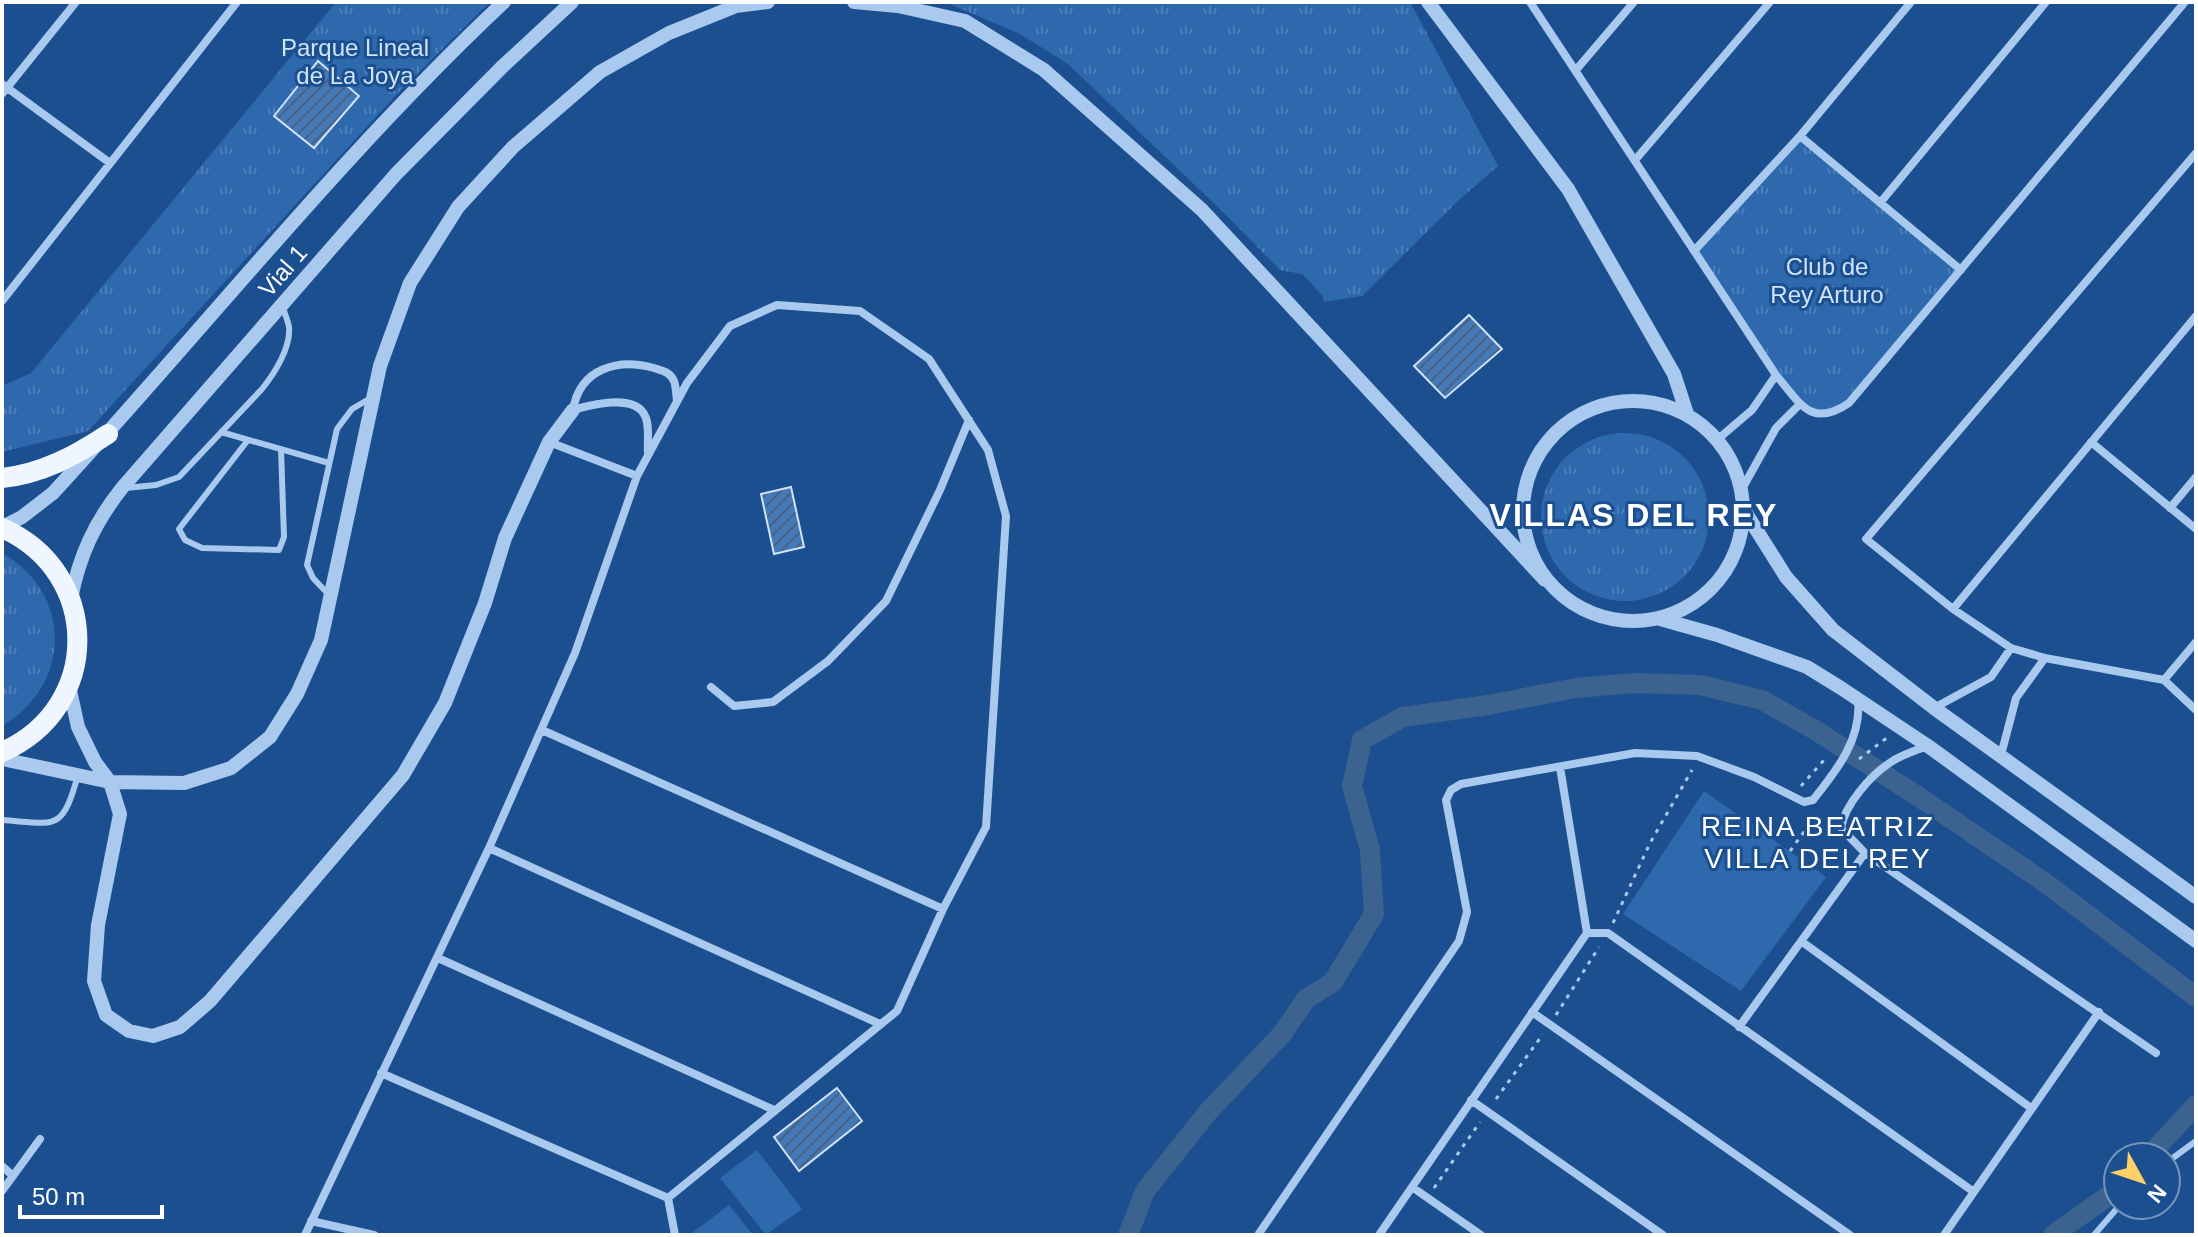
<svg xmlns="http://www.w3.org/2000/svg" width="2198" height="1237" viewBox="0 0 2198 1237" font-family="Helvetica,sans-serif">
<style>
.grass{fill:url(#grass-tufts)}
.garden{fill:#2e69ad}
.lines{fill:none;stroke-linecap:round;stroke-linejoin:round}
.canal{stroke:#3c6290;stroke-width:20}
.building{fill:url(#building-hatch);stroke:#cfe3fa;stroke-width:2}
.path{stroke:#a9c9ee;stroke-width:3;stroke-dasharray:4 6;stroke-linecap:butt}
.service{stroke:#a9c9ee;stroke-width:6}
.minor{stroke:#a9c9ee;stroke-width:8}
.tertiary{stroke:#a9c9ee;stroke-width:14}
.primary{stroke:#f0f6ff;stroke-width:20}
.labels{text-anchor:middle;stroke-width:6;stroke-linejoin:round;paint-order:stroke}
.park-label{font-size:24px;fill:#cfe3fa;stroke:#1b4f8f}
.street-label{font-size:24px;fill:#fff;stroke:#1b4f8f}
.quarter-label{font-size:28px;letter-spacing:2px;fill:#fff;stroke:#1b4f8f}
.district-label{font-size:32px;font-weight:bold;letter-spacing:2px;fill:#fff;stroke:#1b4f8f}
</style>
<defs>
<pattern id="grass-tufts" width="24" height="20" patternUnits="userSpaceOnUse" patternTransform="scale(2)"><rect width="24" height="20" fill="#2e69ad"/><path d="M3 7l-1-3M5 7V3M7 7l1-3M15 17l-1-3M17 17v-4M19 17l1-3" fill="none" stroke="#4d80b9"/></pattern>
<pattern id="building-hatch" width="6" height="6" patternUnits="userSpaceOnUse" patternTransform="scale(2)"><rect width="6" height="6" fill="#4478b7"/><path d="M-1 1l2-2M0 6l6-6M5 7l2-2" fill="none" stroke="#486282"/></pattern>
</defs>
<rect width="100%" height="100%" fill="#1b4f8f"/>
<path class="grass" d="M336,2h154l-94,93 -308,336 -86,21v-66l29,-13z
M945,2h465l88,164 -38,33 -98,97 -38,6 -2,-7 -20,-21 -22,-4 -58,-59 -154,-147 -48,-30z
M1800,136l161,134 -112,133 -31,12 -18,-11 -106,-153z
M1541 517a84 84 0 1 1 168 0a84 84 0 1 1-168 0Z
M2,553c71,40 70,132 0,173z"/>
<path class="garden" d="M1704,791l122,86 -85,114 -118,-77z
M757,1150l45,59 -36,26 -46,-57z
M729,1205l24,30h-59l-2,-2z"/>
<g class="lines">
<path class="canal" d="M2148,1157l48,-52
M1128,1235l17,-44 63,-79 74,-78 24,-35 27,-17 41,-68 -4,-64 -18,-64 10,-46 41,-23 85,-12 88,-17 59,-5 65,2 62,15 53,30 104,67 128,87 149,113
M2053,1235l65,-46"/>
</g>
<path class="building" d="M318,61l41,35 -45,52 -40,-32z
M1469,315l33,34 -57,49 -31,-32z
M791,487l13,60 -30,7 -13,-60z
M837,1088l25,33 -63,50 -25,-34z"/>
<g class="lines">
<path class="path" d="M1859,759l29,-22
M1801,786l24,-27
M1790,851l27,-37
M1613,923l37,-80 42,-73
M1556,1015l43,-68
M1496,1099l47,-65
M1434,1188l46,-66"/>
<path class="service" d="M221,432l108,31
M248,440l-69,89 6,11 17,8 77,2 5,-13 -3,-88
M126,488l30,-3 23,-8 83,-88c12,-15 29,-41 27,-62 -1,-6 -4,-13 -6,-19
M330,596l-17,-18 -6,-13 30,-136 15,-20 17,-10
M2,820c55,4 60,12 76,-45
M2166,1163l30,-22
M2094,1235l26,-30"/>
<path class="minor" d="M1530,2l246,373c24,28 35,54 73,28l336,-401
M1576,70l58,-68
M2,84l108,79
M2,94l74,-92
M1800,136l111,-134
M2196,153l-330,386 87,70 58,39 34,10 119,22 32,30
M1636,159l134,-157
M1880,203l166,-201
M1694,251l106,-115 161,134
M2,301l235,-299
M1718,439l34,-29 24,-35
M549,442l88,34
M2091,442l105,87
M648,454c-1,-11 2,-29 -3,-38 -10,-23 -55,-11 -72,-6 7,-42 45,-52 81,-42 9,3 16,4 20,13 2,5 2,13 3,19
M1742,489l34,-61 24,-24
M2170,508l26,-31
M1953,609l243,-293
M2164,680l32,-38
M711,687l23,19 39,-4 55,-41 58,-60 54,-111 29,-70
M1934,708l57,-31 20,-29
M542,730l401,179
M1927,746c-12,5 -26,9 -36,16 -20,13 -46,42 -50,66l24,25 291,200
M2001,755l15,-57 29,-40
M1560,767l27,166h21l366,259
M489,848l391,176
M1801,941l230,167
M438,958l336,152
M1532,1012l318,223
M1739,1027l126,-174
M381,1073l287,125
M1471,1100l192,135
M2,1166l11,10 -11,15
M13,1176l27,-37
M1412,1187l69,48
M311,1221l63,14
M305,1235l184,-387 86,-195 62,-177 50,-93 43,-57 47,-21 83,6 69,48 59,91 18,66 -20,311 -43,82 -46,102 -229,187 7,37
M1258,1235l201,-294 8,-29 -21,-112 5,-10 10,-6 174,-31 62,3 57,21 50,25 9,-2c24,-30 49,-61 45,-101
M1379,1235l208,-302
M1944,1235l155,-223"/>
<path class="tertiary" d="M854,2l44,4 67,15 79,49 158,140 343,370
M1428,2l140,187 106,185 13,40
M1523 511a110 110 0 1 1 220 0a110 110 0 1 1-220 0Z
M1744,510l42,67 47,53 101,78 262,189
M2,527l20,-10 31,-24c150,-163 289,-339 451,-491
M71,599c8,-43 24,-77 51,-111l274,-314 106,-107 70,-65
M1660,619l57,16 90,32 34,21 87,58 268,195
M69,686l9,41 17,35 15,20 10,32 -22,111 -4,56 12,34 23,16 24,5 27,-9 30,-26 193,-226 42,-72 40,-100 20,-65 44,-96 24,-32
M2,759l108,23 74,1 47,-15 39,-31 27,-43 24,-54 59,-274 30,-83 48,-76 55,-60 87,-75 69,-39 67,-27 32,-4"/>
<path class="primary" d="M2,478c39,-4 73,-22 106,-44
M2,528c100,44 101,180 0,224"/>
</g>
<g class="labels">
<g class="park-label">
<text x="355" y="56">Parque Lineal<tspan x="355" dy="28">de La Joya</tspan></text>
<text x="1827" y="275">Club de<tspan x="1827" dy="28">Rey Arturo</tspan></text>
</g>
<g class="street-label">
<text transform="translate(283 271) rotate(-49)" y="8">Vial 1</text>
</g>
<g class="quarter-label">
<text x="1818" y="836">REINA BEATRIZ<tspan x="1818" dy="32">VILLA DEL REY</tspan></text>
</g>
<g class="district-label">
<text x="1634" y="526">VILLAS DEL REY</text>
</g>
</g>
<rect width="2198" height="1237" fill="none" stroke="#ffffff" stroke-width="8"/>
<g transform="translate(2142 1181) rotate(130)"><circle r="38" fill="#1b4f8f" stroke="#7695bc" stroke-width="2"/>
<path d="M0-6L14 30L0 20L-14 30Z" fill="#ffd166"/>
<text y="-12" font-size="22" font-weight="bold" text-anchor="middle" fill="#ffffff">N</text>
</g>
<path d="M20 1205v12h142v-12" fill="none" stroke="#ffffff" stroke-width="4"/>
<text x="32" y="1205" font-size="24" fill="#ffffff" stroke="#1b4f8f" stroke-width="6" paint-order="stroke">50 m</text>
</svg>
